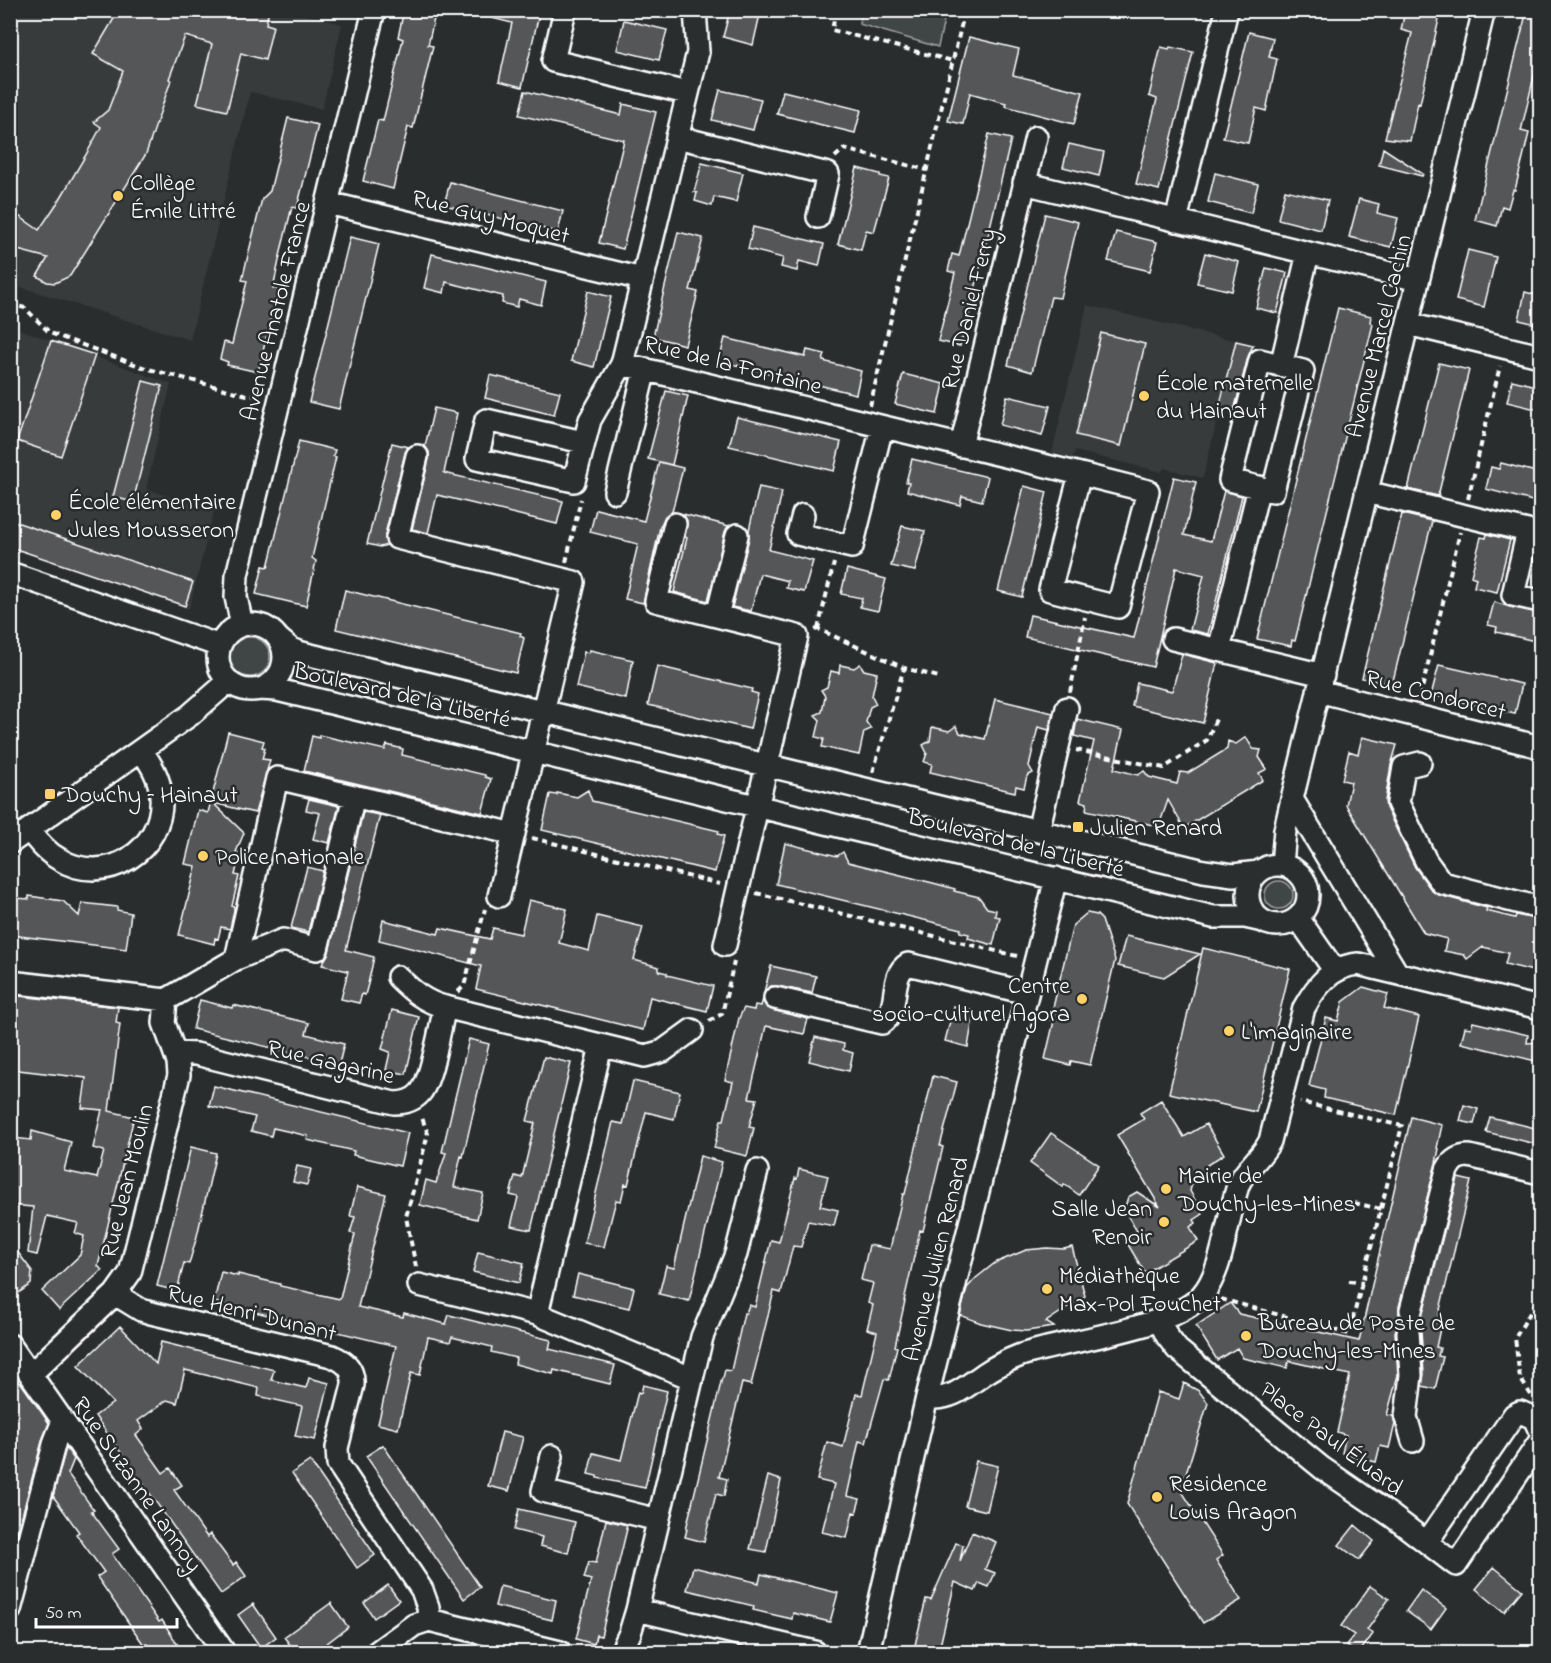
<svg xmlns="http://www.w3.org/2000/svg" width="1551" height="1663" viewBox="0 0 1551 1663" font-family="'Indie Flower',sans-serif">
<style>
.built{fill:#373a3b}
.green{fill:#414445;stroke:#a0a2a2;stroke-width:1.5}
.building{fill:#555758;stroke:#fff;stroke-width:1.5}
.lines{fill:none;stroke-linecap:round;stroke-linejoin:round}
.minor-casing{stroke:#fff;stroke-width:26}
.path{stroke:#fff;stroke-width:4;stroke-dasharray:6 4.5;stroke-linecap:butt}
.minor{stroke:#2a2d2e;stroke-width:21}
.poi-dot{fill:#ffd166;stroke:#2a2d2e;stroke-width:2}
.labels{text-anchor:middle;stroke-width:5;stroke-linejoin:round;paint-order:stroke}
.poi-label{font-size:24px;fill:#fff;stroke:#2a2d2e;text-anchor:start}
.street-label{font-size:24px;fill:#fff;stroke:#2a2d2e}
</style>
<rect width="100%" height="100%" fill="#2a2d2e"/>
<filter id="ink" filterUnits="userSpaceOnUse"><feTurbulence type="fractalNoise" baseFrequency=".0167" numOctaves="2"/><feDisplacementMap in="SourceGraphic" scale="12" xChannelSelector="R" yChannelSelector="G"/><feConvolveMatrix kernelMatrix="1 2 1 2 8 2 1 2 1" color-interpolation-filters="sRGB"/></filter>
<g filter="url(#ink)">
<path class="built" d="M286,10l56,14 -20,85 -72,-17 -60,248 -179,-56 -1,-249 9,-24z
M1087,305l149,36 -33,137 -39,-10 -2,4 -87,-21 -2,7 -21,-5z
M19,329l152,55 -25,105 68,22 -25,98 -178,-61 -1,-193z"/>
<path class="green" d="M863,10h83v1l-8,36 -79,-23z
M230 657a20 20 0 1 1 40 0a20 20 0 1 1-40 0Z
M1265 895a14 14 0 1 1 28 0a14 14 0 1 1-28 0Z"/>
<path class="building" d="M119,10h150l-3,14 7,2 -8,34 -24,-7 -14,58 -30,-7 15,-60 -27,-8 -16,43 2,1 -25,74 -76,122 -15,7 -8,-1 -10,-6 11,-18 -38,-10v-38l29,20 21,-31 27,-46 14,-26 -7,-5 14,-12 15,-39 -30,-17z
M404,10h32l-8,35 5,1 -20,82 -5,-1 -15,62 -30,-8 15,-61 5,1 20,-82 -5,-2z
M485,10h55l-18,77 -23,-6 13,-58 -28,-7z
M730,10h31l-8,35 -30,-8z
M1417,10h24l-21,94 -2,-1 -8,38 -25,-3 27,-105 -11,-3 4,-19 11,3z
M1527,10h13v41l-19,80 8,2 -14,57h-2l-5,18 -6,-2 -5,20 -22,-6z
M624,20l43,10 -8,30 -42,-10z
M1249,32l24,6 -4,19 8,2 -11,52 -10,-3 -8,35 -25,-5z
M969,37l50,12 -6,26 70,17 -9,32 -69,-18 1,-3 -36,-10 -7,31 -15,-3z
M1161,47l8,2 1,-2 23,5 -34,138 -23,-6 21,-85 -8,-3z
M720,90l41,9 -8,31 -41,-10z
M525,91l96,24 2,-11 33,8 -33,137 -24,-6 25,-103 -105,-25z
M783,91l78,19 -6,23 -78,-19z
M288,118l30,7 -21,83 -5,-1 -10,40 -9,41 5,1 -20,83 -31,-7 1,-3 -8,-3 4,-17 8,2 15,-63 -5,-1 10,-41 10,-40 8,-8z
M989,134l22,5 -42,176 -9,31 -22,-5 17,-68 -7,-2 4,-17 7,2z
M1069,144l35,8 -5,24 -36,-9z
M1383,148l40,26 -1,2 -43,-11z
M702,163l41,10 -7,29 -22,-5 -2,9 -17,-5 2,-8 -3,-1z
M857,168l23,6v2l9,2 -15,54 -8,-2 -5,20 -23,-6z
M1215,173l43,11 -7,29 -43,-11z
M450,182l113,29 -5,21 -114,-27z
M1285,190l43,10 -7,30 -43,-11z
M1359,199l20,5 -2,9 21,5 -7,29 -42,-10z
M1045,214l33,8 -18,76 -9,-1 -19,75 -24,-7z
M753,227l71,17 -5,22 -20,-5 -2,10 -16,-4 2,-9 -35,-9z
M678,232l25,6 -13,52 8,2 -13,53 -32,-8z
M1116,232l41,10 -7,29 -42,-10z
M350,237l29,7 -40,165 -30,-7z
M1468,250l28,7 -12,50 -28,-7z
M1205,253l34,9 -7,29 -35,-8z
M432,254l114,28 -5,23 -22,-6 -2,8 -15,-4 1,-7 -57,-14 -2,11 -20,-5z
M1266,268l21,5 -10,40 -21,-5z
M588,291l23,6 -17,70 -23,-6z
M1525,292l15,4v29l-21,-5z
M1338,308l33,8 -1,6 3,2 -78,317 -3,-1 -1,6 -34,-7z
M1101,333l44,11 -24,102 -45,-11z
M725,338l80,19 2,-7 18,4 -2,7 38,10 -5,23 -137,-33z
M51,341l44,14 -34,101 -44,-15z
M1236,341l17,4 -5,12 -14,54 -15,-3z
M1439,363l30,7 -31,126 -30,-7z
M903,374l41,10 -7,30 -42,-10z
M490,375l70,17 -6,23 -69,-17z
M1512,380l28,7v23l-33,-8z
M143,381l19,5 -29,116 -20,-5z
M666,391l22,5 -16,69 -24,-6z
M1007,396l43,10 -8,30 -42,-11z
M434,408l23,5 -13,60 119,28 -6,23 -120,-29 -9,38 -16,-4 17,-70v-7l-4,-6z
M737,417l104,25 -7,29 -105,-25z
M299,441l36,9 -2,6 3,1 -24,101 4,3 -10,45 -50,-12 7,-28 5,1z
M392,443l16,4 -3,6 -20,82 2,10 -7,2 -13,-3z
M912,459l76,18 -6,24 -20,-5 -2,9 -53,-14 2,-8 -3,-1z
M659,462l24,6 -11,44 -7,4 -5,11 -17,76 -18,-4 13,-55 -48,-12 6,-23 48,12z
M1501,463l39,10v30l-54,-14 5,-22 8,2z
M1174,477l22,5 -12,53 27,6 13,-50 18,5 -34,138 -18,-4 14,-55 -28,-7 -23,99 -128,-30 5,-22 104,23z
M1024,486l23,6 -25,105 -24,-6z
M759,487l23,5 -13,58 44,11 -9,31 -18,-4 2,-7 -28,-7 -9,37 -19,-4 17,-69v-8z
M683,514l46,12 -4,6 -17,69 -34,-9 13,-54 -2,-1 2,-16z
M1402,514l30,7 -40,164 -30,-7z
M10,520l183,62 -8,24 -175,-59z
M902,526l23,5 -10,40 -24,-5z
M1487,534l23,6 -13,52 -23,-5 2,-9 -5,-2 10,-39 5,1z
M847,569l39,10 -8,32 -18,-4 2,-9 -21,-4z
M345,590l176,43 -1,3 4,2 -8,35 -180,-44z
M1494,602l16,5 30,6v24l-4,-1 -1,5 -39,-9 1,-5 -9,-2z
M590,650l43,10 -7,39 -50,-12 8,-35 5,1z
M1182,654l35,9 -14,60 -71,-17 5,-23 35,8z
M860,664l4,6 13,3 -5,23 4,8 -6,3 -4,15 5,7 -7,3 -5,23 -37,-8 2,-8 -8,-2 4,-17 -5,-5 7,-3 3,-16 -4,-6 6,-3 4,-16 8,2 1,-8 14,3z
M1439,665l83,19 -7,30 -84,-19z
M657,666l95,23 -1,3 7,2 -8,35 -102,-24z
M995,699l58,14 -4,17 -11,-3 -9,39 4,7 -6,3 -3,12 -8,-2 -1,6 -85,-20 2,-8 -8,-2 3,-9 -4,-8 7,-4 2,-14 17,4 7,-5 4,7 25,6z
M1077,719l46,11 -9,39 24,6 6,-4 5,6 28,7 3,-12 8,1 39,-24 1,-8 8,3 10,-7 7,12 8,1 -2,7 8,12 -8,4 4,7 -79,48 -16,-28 -7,20 -6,-1 -2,6 -67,-15 1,-7 -7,-2 14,-60 -20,-5z
M228,732l36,9 -2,6 3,1 -3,11 8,1 -15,53 -42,-10 31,30 -8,19 4,1 -5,22 4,1 -7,30 2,1v3l-4,19 -9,-2 -3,12 -3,-1 -1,6 -35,-9 17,-69 -11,-2 13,-54 10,3z
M319,735l66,15 2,-5 16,4 -1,6 83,20v2l6,2 -9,34 -178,-42 8,-35 7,2z
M1362,737l35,8 -6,20 -6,36 1,7 29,59 17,24 7,4 48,13 -1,3 29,7 1,-3 24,5v41l-6,3 -1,7 -28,-7 3,-11 -25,-6 -16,12 -3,-4 -20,-4 3,-12 -23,-6 -78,-128 5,-23 -9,-2 7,-29 9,3z
M588,790l4,11 127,30 -1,3 6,2 -9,36 -173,-42 8,-36 7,1v-2l20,4z
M309,799l30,7 -10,37 -16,-4 7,-26 -14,-3z
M363,812l17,3 -34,135 28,7 -6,27 -3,11 -3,-1 -3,9 -18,-4 7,-28 -26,-6 7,-13z
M785,843l52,13 6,-4 5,10 85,21 22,6 -1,2 25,6 8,11 9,2 -1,6 5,1 -7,28 -25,-7 1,-4 -9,-2 1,-3 -185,-45z
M307,867l16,4 -15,61 -17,-4z
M29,896l34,5 16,15 3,-13 35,4v3l14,3 -5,36 -115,-14 4,-37 14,1z
M529,900l38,9 -8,34 30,8 8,-35 46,11 -9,33 25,7v4l8,2v2l46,11 -6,25 -57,-14 -7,33 -167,-41 5,-23 -102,-26 4,-20 55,14 2,-6 50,11 3,-11 28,6z
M1087,913l10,2 5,5 13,40 -25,105 -19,-4 -1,4 -25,-6 9,-38 -4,-1 23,-95z
M1126,936l74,18 -36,23 -46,-11z
M1203,948l87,21 -34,143 -87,-19z
M771,966l45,10 -4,17 -35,-7h-6l-7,6z
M1363,987l25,7 -4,14 35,9 -23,98 -72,-17 1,-8 -16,-4 17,-68 12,3 5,-19z
M10,995l108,12 -2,16 4,1 -11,87 25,6 -36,149 4,4 -43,40 -17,-19 38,-36 4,-19 -9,-3 3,-10 -31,-7 -10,39 -9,-2 5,-46 -23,-2v-50l3,-17 18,2 1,-9 39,11 -7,29 33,7 7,-27 -11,-3 9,-38 -20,-2 4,-30 -76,-9z
M763,999l3,8 6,3 36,9 -4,15 -38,-8 -17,72 8,1 -8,28 5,1 -7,28 -33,-8 7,-28h3l9,-38 -8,-2 14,-62 5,-10 10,2 1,-5 6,1z
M200,1000l32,8 1,-3 76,18 -3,11 38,10 -5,20 -146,-35z
M954,1006l20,5 -6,36 -23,-6z
M392,1010l27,7 -13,57 -20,-4 4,-18 -8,-3z
M1473,1022l55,13 -1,8 13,-1v20l-79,-19 4,-16 6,1z
M815,1037l29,7 -1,6 10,3 -4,18 -40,-10z
M469,1039l20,5 -26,113 -2,-1 -7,31 29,6 -6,26 -57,-14 6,-25 10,3 10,-30 -4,-1z
M544,1057l27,6 -40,167 -20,-4 7,-29 -8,-2 5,-19 7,2 13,-55 -8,-2z
M933,1076l24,6 -17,64 3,1 -20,84 -3,-1 -16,71h1l-10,45 2,1 -8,33 -5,-1 -18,64 -7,-2 -12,55 13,3 -4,14 -3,-1 -6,26 -25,-6 12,-48 -17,-4 10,-38 16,5 13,-53 6,1 15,-63 -10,-3 6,-24 -5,-2 5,-20 -12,-3 8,-35 21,4 13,-55h2z
M633,1081l47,11 -6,27 -28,-7 -18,73 -3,-1 -4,17 -5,-1 -12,47 -20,-4 29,-121 10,2z
M214,1086l194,47 -8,33 -47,-11 1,-4 -47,-11 1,-4 -17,-4 -18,-4 -2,8 -20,-5 4,-14 -46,-11z
M1161,1100l23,37 22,-13 18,30 -17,11 -3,10 -9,-3 -5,19 13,23 -9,6 2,3 -6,4 8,14 -53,32 -21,-35 13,-7 -13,-21 4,-13 9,-5 23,15 -43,-72 27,-16 -4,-6z
M1464,1105l14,4 -4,15 -14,-3z
M1411,1117l31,8 -5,23 2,1 -3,14 -37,144v7l5,6 -7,6 -2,6 3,43 -11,40 6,1 2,8 -6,24 -9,-2 -4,16 -34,-9 4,-18 -9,-3 13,-57 -61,-14 -2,7 -44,-10 -6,-10 -20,12 -21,-34 34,-23 9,11 120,27z
M1490,1117l49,12 1,16 -54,-13z
M1051,1133l48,32 -20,30 -15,-11 -1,3 -33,-24z
M191,1147l25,6 -19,83 -8,28 -5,-1 -7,28 -20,-5z
M700,1156l22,6 -33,139 -30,-7 7,-28 8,2z
M297,1166l14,3 -4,16 -14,-3z
M799,1169l29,7 -8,30 18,4 -4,16 -26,-5 -7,26 -8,-1 -12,47 -7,-2 -23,94 -9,-2 -23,94 8,2 -3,17 -8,-2 -12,48 -19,-5 2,-8h-1l36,-151h1l2,-8 6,1 13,-58h2l3,-8 6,2 16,-67 8,2 16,-64 2,1z
M1458,1178l13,3 -34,141 4,2 -5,23 4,1 -2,8 5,1 -8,32 -13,-3 2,-12 -3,-43 -6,-9 8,-9z
M357,1187l29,7 -28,113 45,10 1,-4 42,11 3,-9 102,25 -2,9 66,16 -5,19 -56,-14 -1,4 -38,-10 1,-6 -25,-6 1,-5 -40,-10 -2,5 -22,-5 -8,38 -9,-2 -13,56 -20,-5 18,-78 -182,-44 7,-30 17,4v-2l42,10v2l60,13 15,-65 -5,-1 5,-16 -5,-1z
M10,1242l22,29 -1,13 -21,15z
M1072,1247l13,49 -39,26 8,5 -28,4 -14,-1 -31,-7 -21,-8 7,-27 9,-10 19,-15 31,-13 21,-2 17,1z
M478,1252l46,11 -5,20 -46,-11z
M578,1274l56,14 -5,20 -56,-13z
M120,1326l36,38 5,-22 113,28 -3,10 35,8 3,-10 20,5 -14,57 -20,-4 7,-30 -44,-10 1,-8 -74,-18 -8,33 -10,-3 -29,21 5,8 -7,6 27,38 7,-5 12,17 -8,5 33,47 3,-3 23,31 3,-3 10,14 -25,18 -126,-178 18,-13 -35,-37z
M10,1380l11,3 28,40 -6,15 -27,100h-6z
M1184,1383l15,8 9,12 -27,87 42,65 -7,5 25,40 -38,23 -76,-119 31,-112 21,7z
M643,1385l24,6 -22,97 -48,-10v-2l-9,-2 5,-21 28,7 17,-68 3,1z
M502,1432l21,5 -14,54 -21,-5z
M383,1445l97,142 -16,12 -98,-143z
M66,1448l8,11 -6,15 26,36 -3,1 28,38 -7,5 47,68 3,-2 21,33h-30l-7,-10 -2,2 -47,-68 7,-5 -28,-38 3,-2 -26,-36z
M310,1461l65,94 -18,13 -65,-95z
M976,1461l22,5 -11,45 -22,-5z
M768,1476l13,4 -15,72 -16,-3z
M519,1509l56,13 -7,31 -28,-7 2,-9 -28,-7z
M606,1520l21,5 -1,4h1l-26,107 -5,-1 -2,9 -18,-5 15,-59 -7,-2 5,-16 7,1z
M1355,1525l19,16 -15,19 -20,-15z
M972,1532l24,10 -11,27 10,4 -6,14 -10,-4 -4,8 -20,-9 -16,68 -24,-5 11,-46 5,1 25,-57 7,2 -3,16z
M693,1567l66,16 2,-9 77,19 -8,29 -37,-9 -1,6 -39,-9 1,-4 -67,-16z
M1494,1567l28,23 -18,22 -28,-23z
M388,1585l11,15 -25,18 -10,-15z
M500,1586l56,14 -4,20 -57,-14z
M1370,1586l19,13 -22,31 6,4 -14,19h-3l-10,-8 8,-10 -13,-9z
M1421,1590l25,18 -15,21 -25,-18z
M331,1603l17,24 -34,26h-18l-12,-16z
M253,1604l23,33 -15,11 -23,-33z"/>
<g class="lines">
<defs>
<path id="minor" d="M565,10l-12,51 134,32
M677,137l151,37 -10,43
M1024,183l394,97
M328,203l314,76
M1176,221l51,-211
M1408,324l132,32
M1260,360l43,11 -30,120 -43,-11z
M622,364l76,-312 -3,-42
M1281,366l27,-113
M583,442l-97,-22 -9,39 97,22 16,-61 32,-56 458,110 68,17 -30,116 -68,-17 30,-116
M961,446l75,-309
M417,456l-20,82 177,44 -75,314
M615,492l30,-123
M1366,492l174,42
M803,515l-5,19 54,13 30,-120
M675,524l-19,77 141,35 -72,309
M1528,531l-15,64 27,6
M10,573l210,73
M717,616l20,-81
M218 657a33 33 0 1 1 66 0a33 33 0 1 1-66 0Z
M242,625l-6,-28 1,-22 137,-565
M279,639l12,10 11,4 902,218 29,4 26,-3
M1173,639l150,36
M1219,650l40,-163
M259,689l18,1 38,9 898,218h32l18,4
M1318,691l222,56
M1420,763l-16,4 -6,36 28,58 16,22 98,25
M354,796l-37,153 -34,-9 -47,19 41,-181 237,56
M1292,799l105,174
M29,830c9,11 17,22 30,29 46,29 106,-9 102,-63 -1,-18 -10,-32 -20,-46
M1038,831l29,-123
M10,843l180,-128 39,-34
M1248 895a30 30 0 1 1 60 0a30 30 0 1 1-60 0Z
M1282,865l3,-35 7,-31 192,-789
M1298,918l37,53
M398,977c14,14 27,25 47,30
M10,982l156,18 70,-41
M775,998l107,25c19,-12 6,-47 26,-59l119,29
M601,1046l-64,268 154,64
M175,1053l21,1 198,49c10,0 19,-2 26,-10 12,-13 20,-67 25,-86l200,49 18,-5 29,-21
M419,1285l118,29
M115,1294l26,16 10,3 181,43c14,6 22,13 21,29l-16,63 1,16 84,126 6,17 1,13
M1411,1310l36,-140c5,-10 11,-14 22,-14l71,17
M1159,1320l8,16 10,13 145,119 70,48 64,49 84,-124
M1408,1332l3,43 -5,42 7,24
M10,1345l214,307
M31,1374l84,-80 15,-21 49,-198 -1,-13 -14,-39 2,-23
M927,1397c23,5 40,-11 57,-23 12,-8 24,-14 37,-19 45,-15 152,-26 181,-60 22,-25 25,-80 37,-112 8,-16 23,-26 31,-42l34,-133c12,-22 28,-42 54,-44l182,44
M552,1456l-9,35 115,29
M1427,1542l87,-127 6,-3 14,6 6,13
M10,1610l45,-169 8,-20
M637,1610l65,-273 34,-83 21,-83
M377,1652l37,-27 15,-5 131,32
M621,1652l9,-19 7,-23 178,42
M868,1652l59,-255 129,-519"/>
</defs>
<use href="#minor" class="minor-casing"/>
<path class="path" d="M836,10l-4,20 121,31
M835,157l9,-8 83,21
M10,304l15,4 25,25 95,35 102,27 14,1
M870,406l95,-396
M1468,499l32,-133
M566,562l15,-63
M818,629l16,-66
M815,630l3,-1 86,39 35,9
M1070,692l15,-75
M1420,697l40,-165
M1076,750l88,18 43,-28 9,-21
M873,772l31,-104
M532,838l188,46
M756,893l261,63
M458,992l6,-6 21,-77
M709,1021l13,-7 12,-52
M1354,1203l27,6
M416,1267l-10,-50 22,-83 -7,-19
M1349,1281l14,2
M1221,1299l128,35 53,-208 -102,-24
M1531,1395l-11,-17 -5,-40 25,-42"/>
<use href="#minor" class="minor"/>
</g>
</g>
<g class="poi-dot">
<circle cx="118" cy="196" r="6"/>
<circle cx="1144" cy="396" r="6"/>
<circle cx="56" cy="515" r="6"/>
<rect x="44" y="788" width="12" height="12" rx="3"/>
<rect x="1072" y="821" width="12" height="12" rx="3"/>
<circle cx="203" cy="856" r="6"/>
<circle cx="1082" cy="999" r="6"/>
<circle cx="1229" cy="1031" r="6"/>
<circle cx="1166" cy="1189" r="6"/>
<circle cx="1164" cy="1222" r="6"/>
<circle cx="1047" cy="1289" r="6"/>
<circle cx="1246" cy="1336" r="6"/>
<circle cx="1157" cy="1497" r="6"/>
</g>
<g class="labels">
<g class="poi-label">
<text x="130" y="190">Collège<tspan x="130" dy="28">Émile Littré</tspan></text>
<text x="1156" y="390">École maternelle<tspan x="1156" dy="28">du Hainaut</tspan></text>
<text x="68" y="509">École élémentaire<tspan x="68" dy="28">Jules Mousseron</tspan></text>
<text x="62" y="802">Douchy – Hainaut</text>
<text x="1090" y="835">Julien Renard</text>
<text x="215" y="864">Police nationale</text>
<text x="1070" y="993" text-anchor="end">Centre<tspan x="1070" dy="28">socio-culturel Agora</tspan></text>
<text x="1241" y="1039">L'Imaginaire</text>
<text x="1178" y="1183">Mairie de<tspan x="1178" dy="28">Douchy-les-Mines</tspan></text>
<text x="1152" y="1216" text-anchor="end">Salle Jean<tspan x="1152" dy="28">Renoir</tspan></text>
<text x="1059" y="1283">Médiathèque<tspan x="1059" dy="28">Max-Pol Fouchet</tspan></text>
<text x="1258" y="1330">Bureau de Poste de<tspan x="1258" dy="28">Douchy-les-Mines</tspan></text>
<text x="1169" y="1491">Résidence<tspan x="1169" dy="28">Louis Aragon</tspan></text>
</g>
<g class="street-label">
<text transform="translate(491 216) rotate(14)" y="8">Rue Guy Moquet</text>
<text transform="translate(968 309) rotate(-76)" y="8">Rue Daniel Ferry</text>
<text transform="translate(275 311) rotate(-76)" y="8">Avenue Anatole France</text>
<text transform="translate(1378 336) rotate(-76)" y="8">Avenue Marcel Cachin</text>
<text transform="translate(733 364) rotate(14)" y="8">Rue de la Fontaine</text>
<text transform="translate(402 694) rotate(13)" y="8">Boulevard de la Liberté</text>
<text transform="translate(1436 694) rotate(14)" y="8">Rue Condorcet</text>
<text transform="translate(1016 842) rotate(14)" y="8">Boulevard de la Liberté</text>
<text transform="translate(331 1061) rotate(13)" y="8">Rue Gagarine</text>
<text transform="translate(126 1181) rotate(-76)" y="8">Rue Jean Moulin</text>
<text transform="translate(935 1259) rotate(-76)" y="8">Avenue Julien Renard</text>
<text transform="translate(252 1312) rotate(14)" y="8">Rue Henri Dunant</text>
<text transform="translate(1332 1438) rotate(37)" y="8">Place Paul Éluard</text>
<text transform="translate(138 1484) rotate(55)" y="8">Rue Suzanne Lannoy</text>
</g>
</g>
<rect width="1551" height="1663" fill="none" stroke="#2a2d2e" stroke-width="36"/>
<rect x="18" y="18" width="1515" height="1627" fill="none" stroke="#fff" stroke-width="2" filter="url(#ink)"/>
<path d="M36 1618v9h141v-9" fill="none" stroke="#ffffff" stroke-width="3"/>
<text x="45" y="1618" font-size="18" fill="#ffffff" stroke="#2a2d2e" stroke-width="4.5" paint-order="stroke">50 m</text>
</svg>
